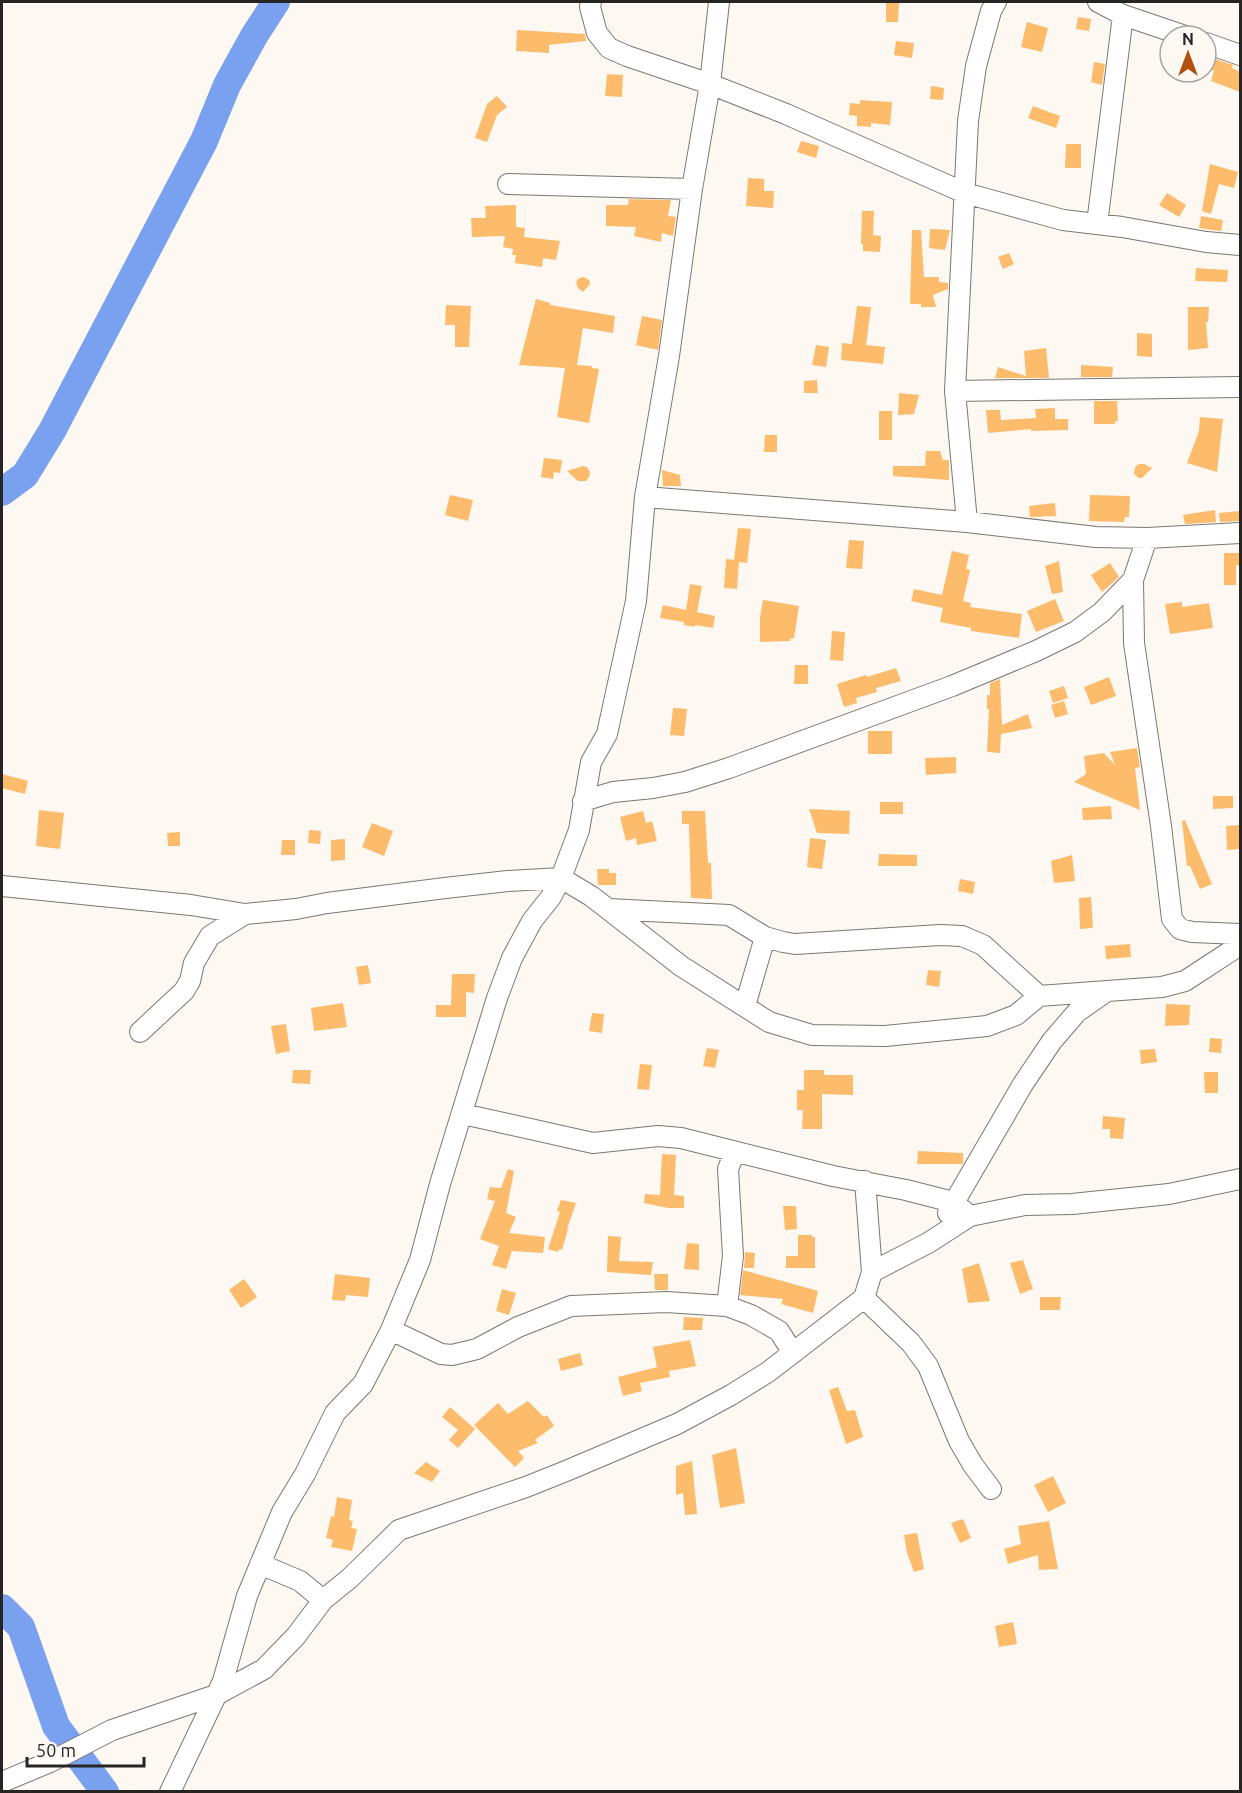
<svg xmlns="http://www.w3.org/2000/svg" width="1242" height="1793" viewBox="0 0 1242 1793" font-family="Ubuntu,sans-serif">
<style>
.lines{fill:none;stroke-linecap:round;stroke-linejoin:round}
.river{stroke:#7aa1ef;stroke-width:28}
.building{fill:#fdbb6c}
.minor-casing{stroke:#7c7771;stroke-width:22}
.minor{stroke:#fff;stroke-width:20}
</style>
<rect width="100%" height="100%" fill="#fef8f2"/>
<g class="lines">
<path class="river" d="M2,492l23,-17 27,-44 152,-290 23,-56 27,-49 22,-34
M2,1608l19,19 35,99 49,66"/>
</g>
<path class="building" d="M886,2h13l-1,20h-12z
M1078,17l13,2 -2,12 -13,-2z
M1027,22l21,6 -6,24 -21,-5z
M517,30l68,4 1,7 -37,4v8l-33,-2z
M896,41l18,2 -2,15 -18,-3z
M1206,56l27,9 -1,3 8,4v20l-29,-11 3,-10 -8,-3z
M1094,62l11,2 -3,21 -11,-3z
M607,74l16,1 -1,22 -17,-1z
M931,86l13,2 -1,12 -13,-1z
M497,96l10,11 -10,8 -10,27 -12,-4 12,-34z
M860,100l32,2 -2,23 -19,-2v4l-14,-1v-10l-8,-1 1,-12 10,1z
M1033,106l27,10 -4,12 -28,-10z
M801,141l18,5 -3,12 -19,-6z
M1066,144h15v24h-16z
M1210,164l28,8 -4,16 -15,-4 -8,30 -9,-3z
M748,178l16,1v12h10l-1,17 -27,-2z
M1167,193l19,12 -7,12 -20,-12z
M629,199l42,1 -3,16 8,1 -3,19 -11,-3 -1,9 -27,-6 2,-9 -30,-1v-21h22z
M516,205v22l9,1 -1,9 36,4 -4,19 -13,-2 -1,9 -27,-4 1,-8h-4l1,-6 -10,-2 2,-11 -33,1 -1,-19h15l-1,-12z
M862,211h12l-1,24 8,1 -1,16 -17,-1v-7h-2z
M1201,216l22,4 -2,11 -22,-3z
M930,229l20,1 -5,20 -16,-2z
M912,230h9l3,47h15v5l9,1v6l-15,6 3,12h-15v-3h-11z
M1009,253l5,11 -11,5 -5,-12z
M1196,268l32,2 -1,12 -32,-1z
M584,277l5,3 1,4 -7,8 -5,-4 -2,-6 3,-4z
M536,299l14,4v2l65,11 -2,17 -30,-5 -6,37 15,1v2l7,1 -10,54 -32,-6 8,-49 -46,-3z
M446,305l25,1 -2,41h-14v-22h-10z
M857,306l14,1 -5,38 19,2 -2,17 -42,-4 1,-17 10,1z
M1188,307h21l-1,15h-2l2,26 -20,2z
M642,316l20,4 -4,30 -22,-5z
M1137,333l15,1v23l-15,-1z
M816,345l13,2 -3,20 -14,-2z
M1046,348l3,30h-54l3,-11 28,9 -2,-25z
M1081,365l32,2 -1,10h-31z
M817,380l1,13h-14v-12z
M899,393l20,2 -5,19 -16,1z
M1094,401h23l1,20h-3v3h-21z
M1055,408v11h13v11l-37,1v-2l-43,4 -2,-23h14l1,10 35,-2 -1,-9z
M879,411h13v29h-13z
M1200,417l23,2 -6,53 -30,-9 12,-32z
M765,435h12v17h-13z
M926,451h14l3,9h6v20l-56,-4v-10h32z
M544,458l18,2 -2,13 -6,-1 -1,7 -12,-2z
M1139,464h5l8,4 -10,10h-3l-5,-4 1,-7z
M583,466l4,1 3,5 -1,5 -3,4h-8l-11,-10z
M662,470l18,5 1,11h-18z
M450,495l23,5 -5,21 -23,-6z
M1090,495l40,1 -1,21h-4l-1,5 -35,-1z
M1055,503l1,13 -26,1 -1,-11z
M1215,510l1,12 -31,2 -2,-9z
M1240,511v10l-20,1 -1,-9z
M738,528l13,1 -4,34 -8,-1 -2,27 -13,-1 2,-29 8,1z
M849,540l15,1 -2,28 -16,-1z
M952,551l17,4 -3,14 4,1 -7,31 8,2 -1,4 52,7 -3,24 -48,-7v-3l-31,-6 3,-14 -32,-7 3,-12 28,6z
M1224,553h16v12h-4v20h-12z
M1059,561l4,31 -11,2 -7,-28z
M1110,563l9,14 -17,15 -11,-17z
M690,584l12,2 -5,26 18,4 -2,12 -18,-3v2l-11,-2v-3l-24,-4 3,-13 23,5z
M1055,599l9,22 -28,11 -9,-21z
M763,600l36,6 -5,32 -4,1v2l-30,1v-25z
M1182,602v5l27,-4 4,25 -43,6 -5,-30z
M832,631l13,1 -2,29 -13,-1z
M795,665h13v19h-14z
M896,668l5,13 -25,7 1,4 -21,6 1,5 -13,4 -7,-23 29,-9 1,2z
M1109,677l7,19 -25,9 -7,-18z
M1000,679l2,46 26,-11 4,14 -31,6 -1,19 -13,-1 2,-43h-2v-14h3v-12z
M1064,686l4,12 -15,5 -4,-12z
M1064,701l4,13 -13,4 -4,-13z
M673,708l14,1 -3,27 -14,-1z
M868,731h24v23h-24z
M1137,748l3,19 -5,1 5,42 -66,-28 12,-8 -2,-18 20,-3 11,12 -5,-13z
M956,757v16l-30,2 -1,-17z
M2,774l26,7 -3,13 -23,-6z
M1213,796h20v12l-20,1z
M880,802h23v12h-23z
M1111,806l1,13 -29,1 -1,-12z
M809,809l41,2 -1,23 -32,-1z
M39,810l25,3 -4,36 -24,-3z
M643,811l3,12 6,-2 5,20 -20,4 -1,-7 -10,3 -6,-24z
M682,811h23l3,52h3l1,36 -21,-1 -2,-74h-7z
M1185,820l27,64 -12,5 -10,-23h-3l-5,-45z
M372,823l21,8 -9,25 -22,-9z
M1240,825v24l-13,1 -1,-24z
M309,830l12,1 -1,13 -12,-1z
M180,832v14h-12l-1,-13z
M810,838l16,2 -4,29 -15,-2z
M345,839v21l-14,1v-21z
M282,840h13v15h-14z
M879,854l38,1v11h-39z
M1072,855l3,26 -21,2 -3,-22z
M597,869h12v4h7v12h-18z
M960,879l15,3 -2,12 -15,-3z
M1091,897l2,31 -13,1 -1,-31z
M1130,944l1,13 -25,2 -1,-13z
M368,965l3,18 -12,2 -3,-18z
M928,970l13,1 -2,16 -13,-2z
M452,974h23l-1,19 -8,-1v25h-30v-12h15z
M343,1003l4,24 -33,4 -3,-23z
M1166,1004l24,1 -1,20 -24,1z
M592,1013l12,1 -2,19 -13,-2z
M286,1024l4,27 -14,3 -5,-28z
M1210,1038l12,1 -1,14 -12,-1z
M707,1048l12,2 -4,18 -12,-2z
M1155,1049l2,13 -16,2 -1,-14z
M640,1064l12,1 -3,25 -12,-1z
M293,1070h18l-1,14 -18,-1z
M804,1070h20v5h29v20l-31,-1v35h-20l1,-19h-6v-20h7z
M1204,1072h14v21h-13z
M1103,1116l22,2 -2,21 -13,-1v-9h-8z
M918,1151l45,2v11h-46z
M662,1154l14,1 -2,40 10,1v12h-16l-24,-5 1,-9 15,1z
M508,1169l6,2 -8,42 10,4 -7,16 36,4 -2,16 -31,-2 -6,18 -14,-4 7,-19 -19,-7 15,-38 -8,-2 3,-12 11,1z
M561,1200l15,3 -9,26h1l-6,21 -3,-1 -1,3 -10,-3 12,-37 -3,-1z
M783,1206h13l1,23 -12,1z
M798,1235h14v2h3v31h-29v-12h12z
M608,1236l13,1 -2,24 34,1 -2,13 -44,-3z
M687,1243l12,1v26l-15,-1z
M745,1252l10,1 -1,15h-10z
M1023,1260l10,29 -13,5 -10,-31z
M979,1263l11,38 -22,2 -6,-34z
M743,1270l75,21 -5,22 -32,-9 2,-5 -43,-4z
M335,1274l35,4 -2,19 -22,-2 -1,6 -13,-1z
M654,1274h14v16h-13z
M244,1279l13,18 -16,11 -12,-18z
M502,1289l14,4 -7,22 -13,-4z
M1040,1297h21l-1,13h-20z
M684,1317l19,1 -1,12h-19z
M690,1340l6,26 -27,5 1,6 -30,6 2,8 -19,5 -5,-19 39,-10 -4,-20z
M580,1353l3,12 -22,6 -3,-12z
M838,1387l9,24 8,-1 8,27 -17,7 -17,-54z
M528,1401l16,16 3,-2 7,11 -19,14 3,3 -20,8 6,7 -9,9 -41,-42 24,-22 10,11z
M450,1407l25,22 -17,19 -9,-8 9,-10 -16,-13z
M736,1448l9,55 -25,5 -8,-53z
M692,1461l5,53 -12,1 -2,-22 -7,2v-29z
M426,1462l14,9 -8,11 -18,-9z
M1053,1476l13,27 -18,9 -14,-27z
M337,1497l15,3 -3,20 4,1 -2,7 6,1 -5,22 -21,-4 2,-7 -7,-2 5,-22 3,1z
M963,1519l8,19 -11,5 -9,-20z
M1049,1521l9,48 -19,1 -1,-15 -30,9 -4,-15 17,-5 -3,-18z
M917,1533l7,36 -10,3 -7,-19 -3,-18z
M1013,1622l4,22 -18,3 -4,-21z"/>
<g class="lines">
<defs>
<path id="minor" d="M591,2l-1,5 7,26 12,15 18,8 83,28 76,30 179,79 98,27 59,7 84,15 34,3
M1098,2l25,13 62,21
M1206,43l34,12
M508,184l184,5
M1097,224l26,-209
M955,391l285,-4
M645,497l322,25 129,15 51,1 93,-5
M967,522l-12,-131 13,-270 8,-55 15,-55 5,-9
M1147,538l-14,42 1,63 27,183 11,93 8,10 12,3 48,2
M583,801l30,-9 40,-4 32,-6 44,-14 223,-82 84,-35 39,-19 27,-20 31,-32
M2,886l189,19 54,9 51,-5 31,-6 118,-15 63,-7 53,-3 30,18 17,13 121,6 36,22 18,5 12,2 145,-9 22,1 21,9 56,51 123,-9 23,-6 55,-36
M608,909l73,57 88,56 43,13 73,1 102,-10 29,-11 23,-19
M745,1006l20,-69
M140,1032l44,-41 6,-10 4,-18 16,-27 35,-22
M463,1114l130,29 65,-7 23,2 152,38 73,14 47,12 17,14
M865,1181l7,91
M948,1213l75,-129 29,-43 25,-29 30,-21
M864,1298l47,45 17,23 31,75 14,24 18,24
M727,1306l6,-50 -5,-87 7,-17
M391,1330l50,24 11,1 25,-6 41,-22 53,-21 95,-4 61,4 24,9 28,16 14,22
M260,1564l40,17 23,19
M2,1782l48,-20 62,-32 104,-35 48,-26 32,-33 27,-36 27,-22 49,-48 127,-43 40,-16 111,-47 54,-29 37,-23 96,-74 8,-26 56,-29 42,-27 55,-11 47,-1 97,-10 71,-15
M170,1792l53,-111 24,-85 35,-84 23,-38 30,-61 28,-29 28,-54 29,-70 20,-76 57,-186 15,-40 20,-37 19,-24 10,-19 18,-48 12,-68 16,-28 29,-133 9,-104 24,-141 23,-167 18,-105 9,-82"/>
</defs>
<use href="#minor" class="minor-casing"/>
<use href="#minor" class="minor"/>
</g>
<rect width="1242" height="1793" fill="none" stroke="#272523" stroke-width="6"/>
<g transform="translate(1188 54)"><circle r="28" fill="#fef8f2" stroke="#a8a49f" stroke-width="1.5"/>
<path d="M0-4.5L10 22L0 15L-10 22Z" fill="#b0500a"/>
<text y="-9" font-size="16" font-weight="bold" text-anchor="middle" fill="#272523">N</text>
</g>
<path d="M27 1757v9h117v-9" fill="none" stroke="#272523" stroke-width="3"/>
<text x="36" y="1757" font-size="18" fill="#272523" stroke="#fef8f2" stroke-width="4.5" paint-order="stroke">50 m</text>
</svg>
